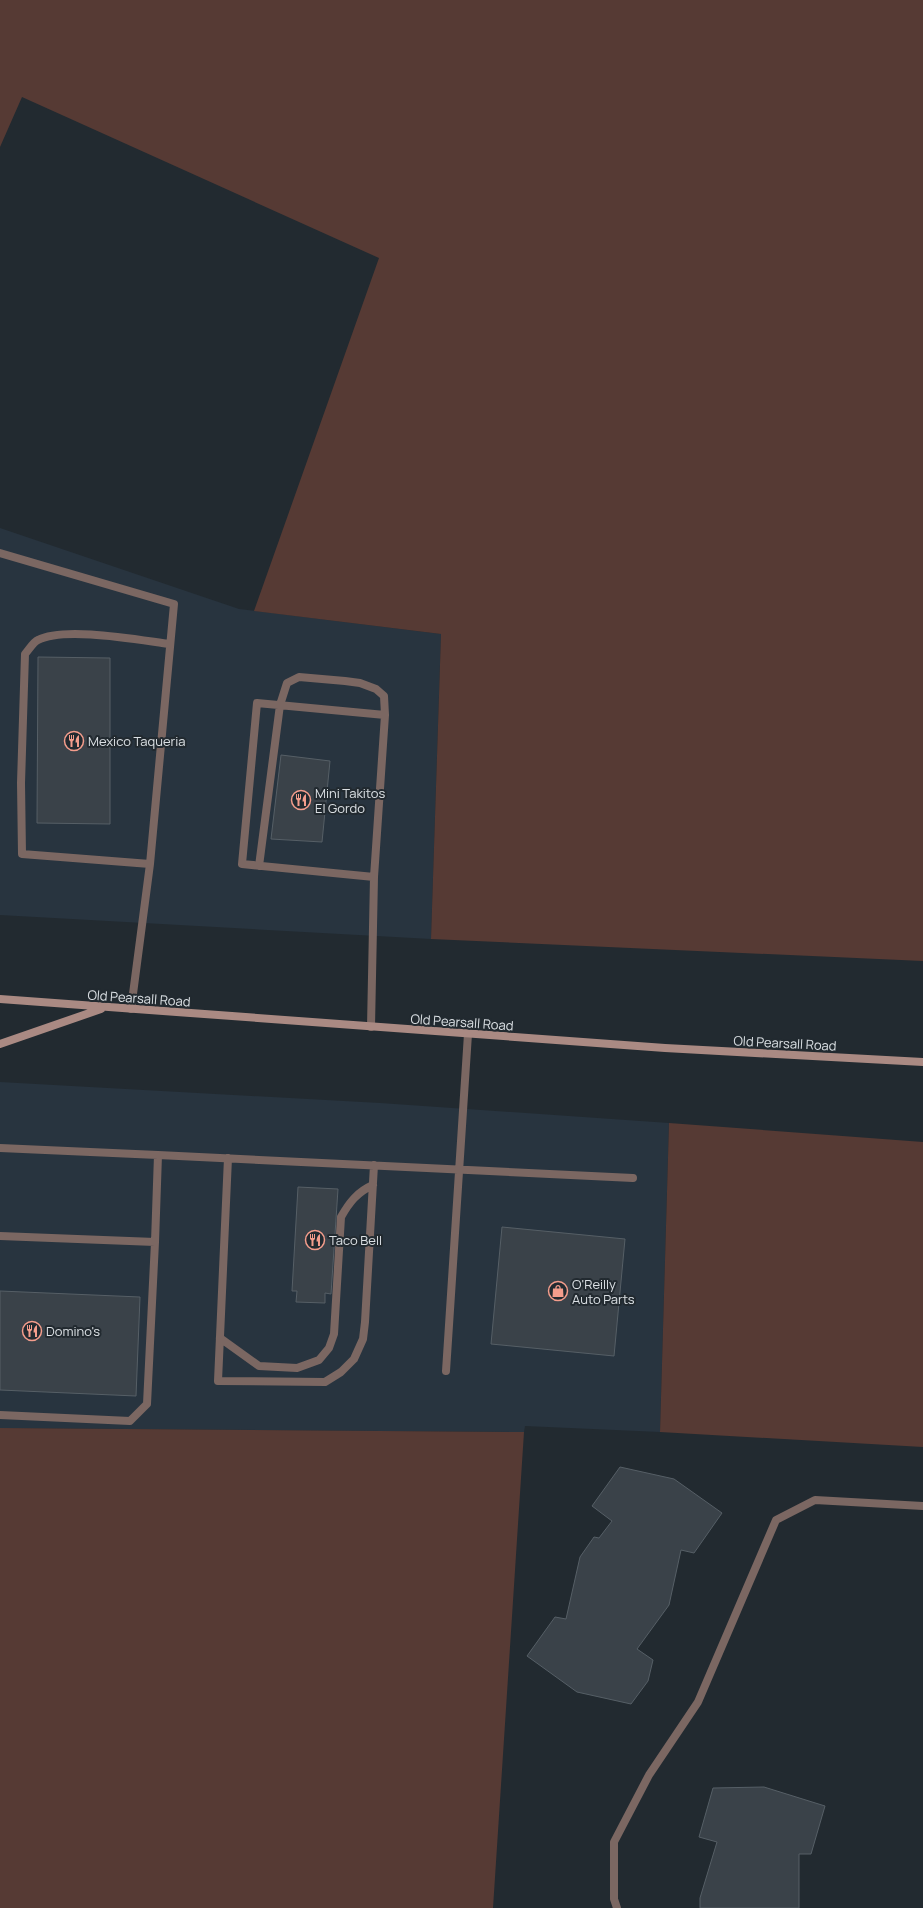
<svg xmlns="http://www.w3.org/2000/svg" width="923" height="1908" viewBox="0 0 923 1908" font-family="Manrope,sans-serif">
<style>
.built{fill:#28343f}
.green{fill:#563a34}
.building{fill:#3a4249;stroke:#565f66}
.lines{fill:none;stroke-linecap:round;stroke-linejoin:round}
.service{stroke:#7b6762;stroke-width:8}
.secondary{stroke:#aa8a83;stroke-width:8}
.labels{text-anchor:middle;stroke-width:4;stroke-linejoin:round;paint-order:stroke}
.poi-label{font-size:13px;fill:#dbe0e4;stroke:#222a30;text-anchor:start}
.street-label{font-size:13px;fill:#dbe0e4;stroke:#222a30}
</style>
<rect width="100%" height="100%" fill="#222a30"/>
<path class="built" d="M0,528l239,81 202,25 -10,305 -431,-24z
M0,1082l380,21 289,20 -9,309 -135,-6 -1,6 -524,-4z"/>
<path class="green" d="M0,0h923v961l-492,-22 10,-305 -187,-23 125,-353 -357,-161 -22,50z
M669,1123l254,19v305l-263,-15z
M0,1428l524,4 -31,476h-493z"/>
<path class="building" d="M38,657l72,1v166l-73,-1z
M281,755l49,6 -8,81 -51,-3z
M298,1187l40,2 -7,105 -6,-1v10l-29,-1 1,-11h-5z
M502,1227l123,12 -11,117 -123,-12z
M0,1291l140,6 -4,99 -136,-6z
M620,1467l54,12 48,34 -28,40 -13,-3 -12,55 -32,44 16,11 -5,21 -17,23 -54,-12 -50,-36 28,-39 11,2 14,-62 14,-20 5,1 13,-17 -20,-15z
M764,1787l61,19 -14,48h-12v54h-99v-10l17,-56 -18,-5 14,-49z"/>
<g class="lines">
<path class="service" d="M0,553l174,51 -24,260 -19,145
M150,864l-128,-10 -1,-71 4,-129c4,-4 8,-12 13,-14 26,-14 101,0 132,4
M259,866l21,-161 7,-22 12,-6 46,4 15,2 16,6 8,7 1,19
M371,1027l3,-150 11,-162 -128,-12 -15,161 132,13
M0,1148l158,7 -3,87 -155,-6
M158,1155l475,23
M228,1158l-10,223 107,1 16,-10 13,-13 9,-20 2,-17 9,-157
M220,1338l39,28 38,2 22,-8 10,-12 5,-14 7,-117c8,-14 16,-25 32,-32
M446,1371l22,-337
M0,1415l130,6 17,-17 8,-162
M617,1908l-3,-9v-57l35,-67 49,-73 78,-182 39,-20 108,6"/>
<path class="secondary" d="M0,999l665,49 258,14
M0,1044l101,-35"/>
</g>
<defs>
<symbol id="restaurant-ring" viewBox="-11 -11 22 22"><circle r="9.5" fill="#222a30" stroke="#f49d8c" stroke-width="1.5"/><path d="M-5-6h1v4h1v-4h1v4h1v-4h1v5L-1.5 .5V6h-2V.5L-5-1ZM5-6V6H3V1.5H1.5Q1.5-4 5-6Z" fill="#f49d8c"/></symbol>
<symbol id="shop-ring" viewBox="-11 -11 22 22"><circle r="9.5" fill="#222a30" stroke="#f49d8c" stroke-width="1.5"/><path d="M-5-2.5h2.3a2.7 3.5 0 0 1 5.4 0H5L5.5 6h-11ZM-1.5-2.5h3a1.5 2.3 0 0 0-3 0Z" fill="#f49d8c"/></symbol>
</defs>
<g fill-rule="evenodd">
<use href="#restaurant-ring" x="63" y="730" width="22" height="22"/>
<use href="#restaurant-ring" x="290" y="789" width="22" height="22"/>
<use href="#restaurant-ring" x="304" y="1229" width="22" height="22"/>
<use href="#shop-ring" x="547" y="1280" width="22" height="22"/>
<use href="#restaurant-ring" x="21" y="1320" width="22" height="22"/>
</g>
<g class="labels">
<g class="poi-label">
<text x="88" y="746">Mexico Taqueria</text>
<text x="315" y="798">Mini Takitos<tspan x="315" dy="15">El Gordo</tspan></text>
<text x="329" y="1245">Taco Bell</text>
<text x="572" y="1289">O'Reilly<tspan x="572" dy="15">Auto Parts</tspan></text>
<text x="46" y="1336">Domino's</text>
</g>
<g class="street-label">
<text transform="translate(139 998) rotate(4)" y="5">Old Pearsall Road</text>
<text transform="translate(462 1022) rotate(4)" y="5">Old Pearsall Road</text>
<text transform="translate(785 1043) rotate(3)" y="5">Old Pearsall Road</text>
</g>
</g>
</svg>
